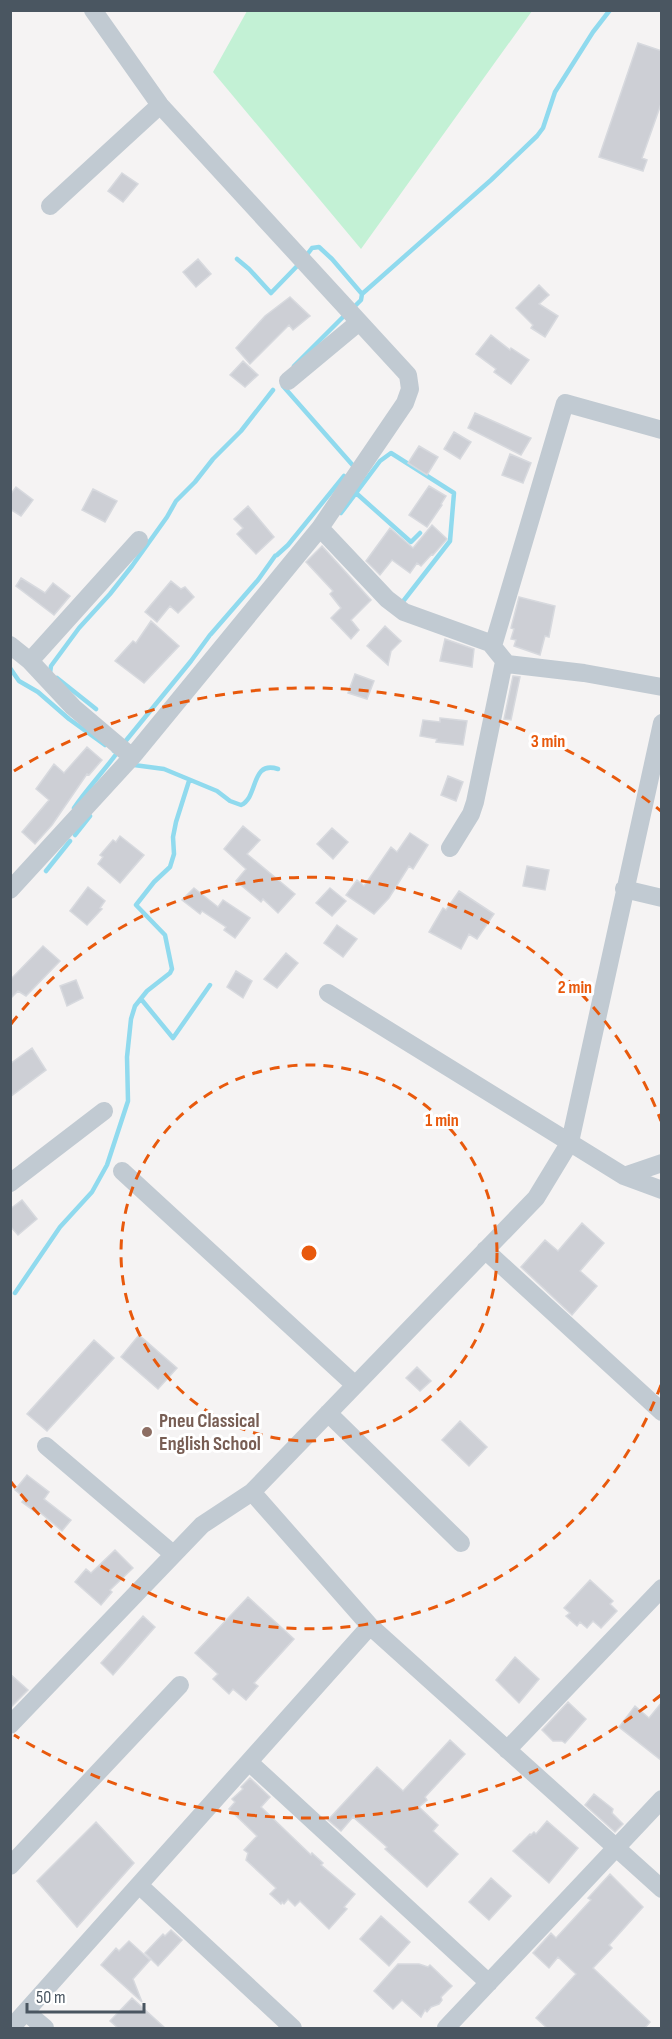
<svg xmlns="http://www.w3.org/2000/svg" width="672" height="2039" viewBox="0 0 672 2039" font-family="'Sofia Sans Condensed',sans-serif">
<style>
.green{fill:#c3f1d5}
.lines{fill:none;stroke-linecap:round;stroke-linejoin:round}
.stream{stroke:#90daee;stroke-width:4.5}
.building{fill:#cdcfd5;stroke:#d7d9de;stroke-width:1.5}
.minor{stroke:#c1cad2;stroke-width:18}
.ring{fill:none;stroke:#e8590c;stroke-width:3;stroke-dasharray:10 8}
.education-dot{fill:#8d6e63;stroke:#fff;stroke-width:2}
.labels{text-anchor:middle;stroke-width:6;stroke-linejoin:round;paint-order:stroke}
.education-label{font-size:20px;font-weight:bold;fill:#785e54;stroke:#fff;text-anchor:start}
.centre{fill:#e8590c;stroke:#fff;stroke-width:3}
.ring-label{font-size:18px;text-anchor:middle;font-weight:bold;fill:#e8590c;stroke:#fff;stroke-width:6;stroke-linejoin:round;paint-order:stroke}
</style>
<rect width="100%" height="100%" fill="#f5f3f3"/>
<path class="green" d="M247,11v-1l285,1 -171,238 -148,-177z"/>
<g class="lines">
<path class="stream" d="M306,256l6,-8 7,-1 13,12 30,35
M237,259l12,10 22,24 30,-31
M352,309l9,-9 1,-6 129,-114 46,-44 6,-8 12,-36 38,-60 17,-22
M294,366l51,-51
M283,386l73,83
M356,493l55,49 9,-9
M341,513l39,-52 11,-8 63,40 -4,48 -49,63
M277,555l11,-10 56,-69
M211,634l47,-54 17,-24
M10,668l9,13 19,11 31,27 36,26
M50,673l1,-7 28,-38 31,-34 22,-28 35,-49 9,-16 19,-19 18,-23 28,-28 32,-41
M57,678l39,31
M124,743l67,-82 19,-26
M134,765l30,4 53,22 13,10 11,4c18,-8 9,-45 37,-36
M74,808c13,-19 29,-36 43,-55l-3,-2
M75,835l15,-19
M46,871l24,-30
M141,999l32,39 37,-53
M15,1293l45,-66 32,-35 15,-27 21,-64 -1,-44 4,-38 4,-13 12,-15 23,-18 2,-4 -7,-34 -29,-30 18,-23 16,-15 4,-13 -1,-17 3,-15 13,-41"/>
</g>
<path class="building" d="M638,43l24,8v50l-20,57 5,2 -4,11 -44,-14z
M122,173l16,11 -15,18 -15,-11z
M198,259l13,15 -15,13 -13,-15z
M539,285l10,10 -10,9 19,12 -13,21 -14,-9 2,-3 -17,-17z
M290,297l20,19 -17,14 -4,-5 -39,39 -14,-16 29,-32z
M491,335l19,15 1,-2 18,12 -18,24 -17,-12 2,-3 -20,-15z
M243,361l15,14 -13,12 -15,-12z
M475,413l56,25 -10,17 -53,-27z
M454,432l17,10 -11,17 -16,-10z
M419,446l19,11 -11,18 -19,-12z
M510,454l21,9 -8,20 -21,-8z
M429,486l17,10 -5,8 1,1 -15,22 -18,-12z
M16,487l17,13 -12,16 -11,-7v-14z
M93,489l24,12 -12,21 -23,-12z
M248,506l26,31 -18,17 -19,-20 6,-6 -9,-9z
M432,525l15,14 -14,16 -1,-1 -11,12 -4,-3 -7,10 -18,-13 -12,15 -14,-14 24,-33 23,20z
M322,546l49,54 -20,20 8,10 -8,9 -20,-21 10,-10 -11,-14 3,-3 -27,-29z
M21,578l24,15 8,-10 17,13 -16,19 -38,-29z
M171,581l10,8 4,-2 9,10 -16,16 -8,-7 -13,16 -12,-10z
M519,597l36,9 -6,31 -4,-1 -5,19 -26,-9 2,-6 -5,-1 3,-10 -3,-1z
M151,621l28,25 -35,37 -29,-22 18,-20 3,2z
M385,626l16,15 -10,10 -3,14 -21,-19z
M445,639l29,10 -2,18 -32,-6z
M355,674l19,7 -7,18 -19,-6z
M513,676l7,1 -9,43 -7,-1z
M440,718l27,3 -4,24 -27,-3 1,-3 -17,-3 3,-16 17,2z
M87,747l15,13 -13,15 -2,-1 -35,51 -17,19 -13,-12 27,-32 -13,-11 18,-25 10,9z
M448,776l15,6 -7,19 -15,-6z
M243,826l17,14 -13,14 48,40 -17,19 -15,-14 -2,3 -25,-21 10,-12 -22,-20z
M332,828l16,14 -15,17 -16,-15z
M410,833l18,12 -15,24 -4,-3 -20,32 -15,16 -28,-19 11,-15 7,6 27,-39 6,5z
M120,836l24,19 -24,28 -22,-19 5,-7 -3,-2 13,-15 3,2z
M527,866l22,4 -4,20 -22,-4z
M88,887l17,14 -5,7 2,1 -15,16 -17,-14z
M194,888l24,19 5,-7 27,18 -15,20 -11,-8 2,-3 -24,-16 -2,3 -18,-14z
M330,888l16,13 -14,15 -16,-13z
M459,891l35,23 -17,25 -8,-5 -8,15 -32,-17 14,-24 3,2z
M337,925l20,14 -14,18 -19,-14z
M43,946l17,15 -34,35 -8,-5 -8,8v-19z
M286,953l12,10 -21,25 -13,-9z
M236,971l16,10 -9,17 -16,-11z
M76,980l7,18 -16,8 -7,-20z
M32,1048l14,22 -36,27v-33z
M22,1200l15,19 -19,16 -8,-9v-17z
M582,1223l22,20 -24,28 17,15 -25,29 -51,-48 24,-27 13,11z
M139,1335l38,33 -19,21 -37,-32z
M94,1340l20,18 -67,73 -20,-17z
M417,1367l14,14 -11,10 -14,-13z
M460,1421l27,26 -18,19 -27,-26z
M27,1475l22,17 -5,7 27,21 -9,11 -26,-22 -2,2 -12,-9 3,-4 -10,-8z
M115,1550l18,18 -23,22 2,2 -11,13 -26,-23 11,-13 5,4z
M590,1580l23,21 -3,3 7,7 -16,17 -8,-7 -6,7 -7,-6 -3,4 -11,-10 4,-3 -6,-5z
M248,1597l46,42 -40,44 4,3 -12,14 -13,-11 -4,5 -16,-15 5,-5 -23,-21z
M143,1616l12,11 -42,48 -12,-12z
M515,1657l24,22 -20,24 -23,-23z
M10,1674l18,16 -18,18z
M568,1702l18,17 -21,24 -3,-2h-9l-11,-11z
M662,1702v59l-43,-34 16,-21 14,12z
M450,1740l15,14 -40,43 2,3 -8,7 19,18 -5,6 25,23 -31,33 -42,-38 2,-2 -34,-30 -12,14 -13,-11 49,-53 26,24z
M250,1778l20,19 -9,10 50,48 1,-2 11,10 -2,2 34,29 -11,13 3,2 -18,20 -29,-28 -5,5 -7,-7 -4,5 -2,-2 -1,2 -11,-10 6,-6 -30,-28 2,-7 -4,-3 13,-14 -28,-27 6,-7 -3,-3 11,-10 -2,-2z
M594,1794l19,15 -1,4 11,11 -8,8 -30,-27z
M547,1821l31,27 -29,35 -36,-32 17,-17 1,1 3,-3 2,2z
M96,1822l38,41 -57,64 -40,-46z
M610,1874l33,33 -34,38 3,3 -19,20 57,54 -5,6h-98l-11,-10 40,-44 -18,-17 -9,11 -16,-15 18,-20 5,5 35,-38 -3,-2z
M491,1878l20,18 -22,24 -20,-18z
M381,1916l29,26 -21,24 -29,-27z
M171,1930l11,10 -24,26 -13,-13 18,-19 2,2z
M129,1941l21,19 -17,19 9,23 -41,-37 15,-17 3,3z
M398,1964h21l9,3 2,-2 22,21 -11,11 1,3 -3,4 -8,3 -4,5 -2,-2 -4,7 -19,-17 -9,9 -19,-18z
M132,1998l33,30h-47l-8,-7z"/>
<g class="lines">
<path class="minor" d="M50,206l110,-101
M288,381l71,-59
M320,528l67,71 17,13 86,31 17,21 77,9 78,14
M10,645l20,16 43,46 59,50
M493,646l72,-243 97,27
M30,661l109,-121
M450,848l21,-34 4,-12 29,-140
M624,889l38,9
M10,890l122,-133 188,-229 85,-125 5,-14 -2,-14 -248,-270 -67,-95
M328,993l296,183 38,14
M122,1171l233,214
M624,1176l38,-13
M10,1183l94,-72
M485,1250l177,162
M328,1413l133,130
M46,1446l127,108
M252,1492l284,-294 34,-56 92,-419
M10,1725l192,-200 50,-33 118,134 292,263
M507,1750l155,-162
M249,1762l240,221
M10,1866l170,-181
M139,1885l154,143
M26,2012l19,16
M11,2028l359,-402
M446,2028l216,-229"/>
</g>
<g class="ring">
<circle cx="309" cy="1253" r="188"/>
<path d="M661 1385A376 376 0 0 1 11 1482M11 1024A376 376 0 0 1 661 1121"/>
<path d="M661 1695A565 565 0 0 1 14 1735M14 771A565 565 0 0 1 661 811"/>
</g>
<circle class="education-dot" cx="147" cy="1432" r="6"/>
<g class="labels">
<g class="education-label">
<text x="159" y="1427">Pneu Classical<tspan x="159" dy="23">English School</tspan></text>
</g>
</g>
<circle cx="309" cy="1253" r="9" class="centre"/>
<g class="ring-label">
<text x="548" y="747">3 min</text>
<text x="575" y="993">2 min</text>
<text x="442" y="1126">1 min</text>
</g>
<rect width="672" height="2039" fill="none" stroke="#4a5661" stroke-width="24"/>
<path d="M27 2003v9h117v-9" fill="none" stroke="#4a5661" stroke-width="3"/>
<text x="36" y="2003" font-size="18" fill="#4a5661" stroke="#ffffff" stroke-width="4.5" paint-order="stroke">50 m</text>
</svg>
